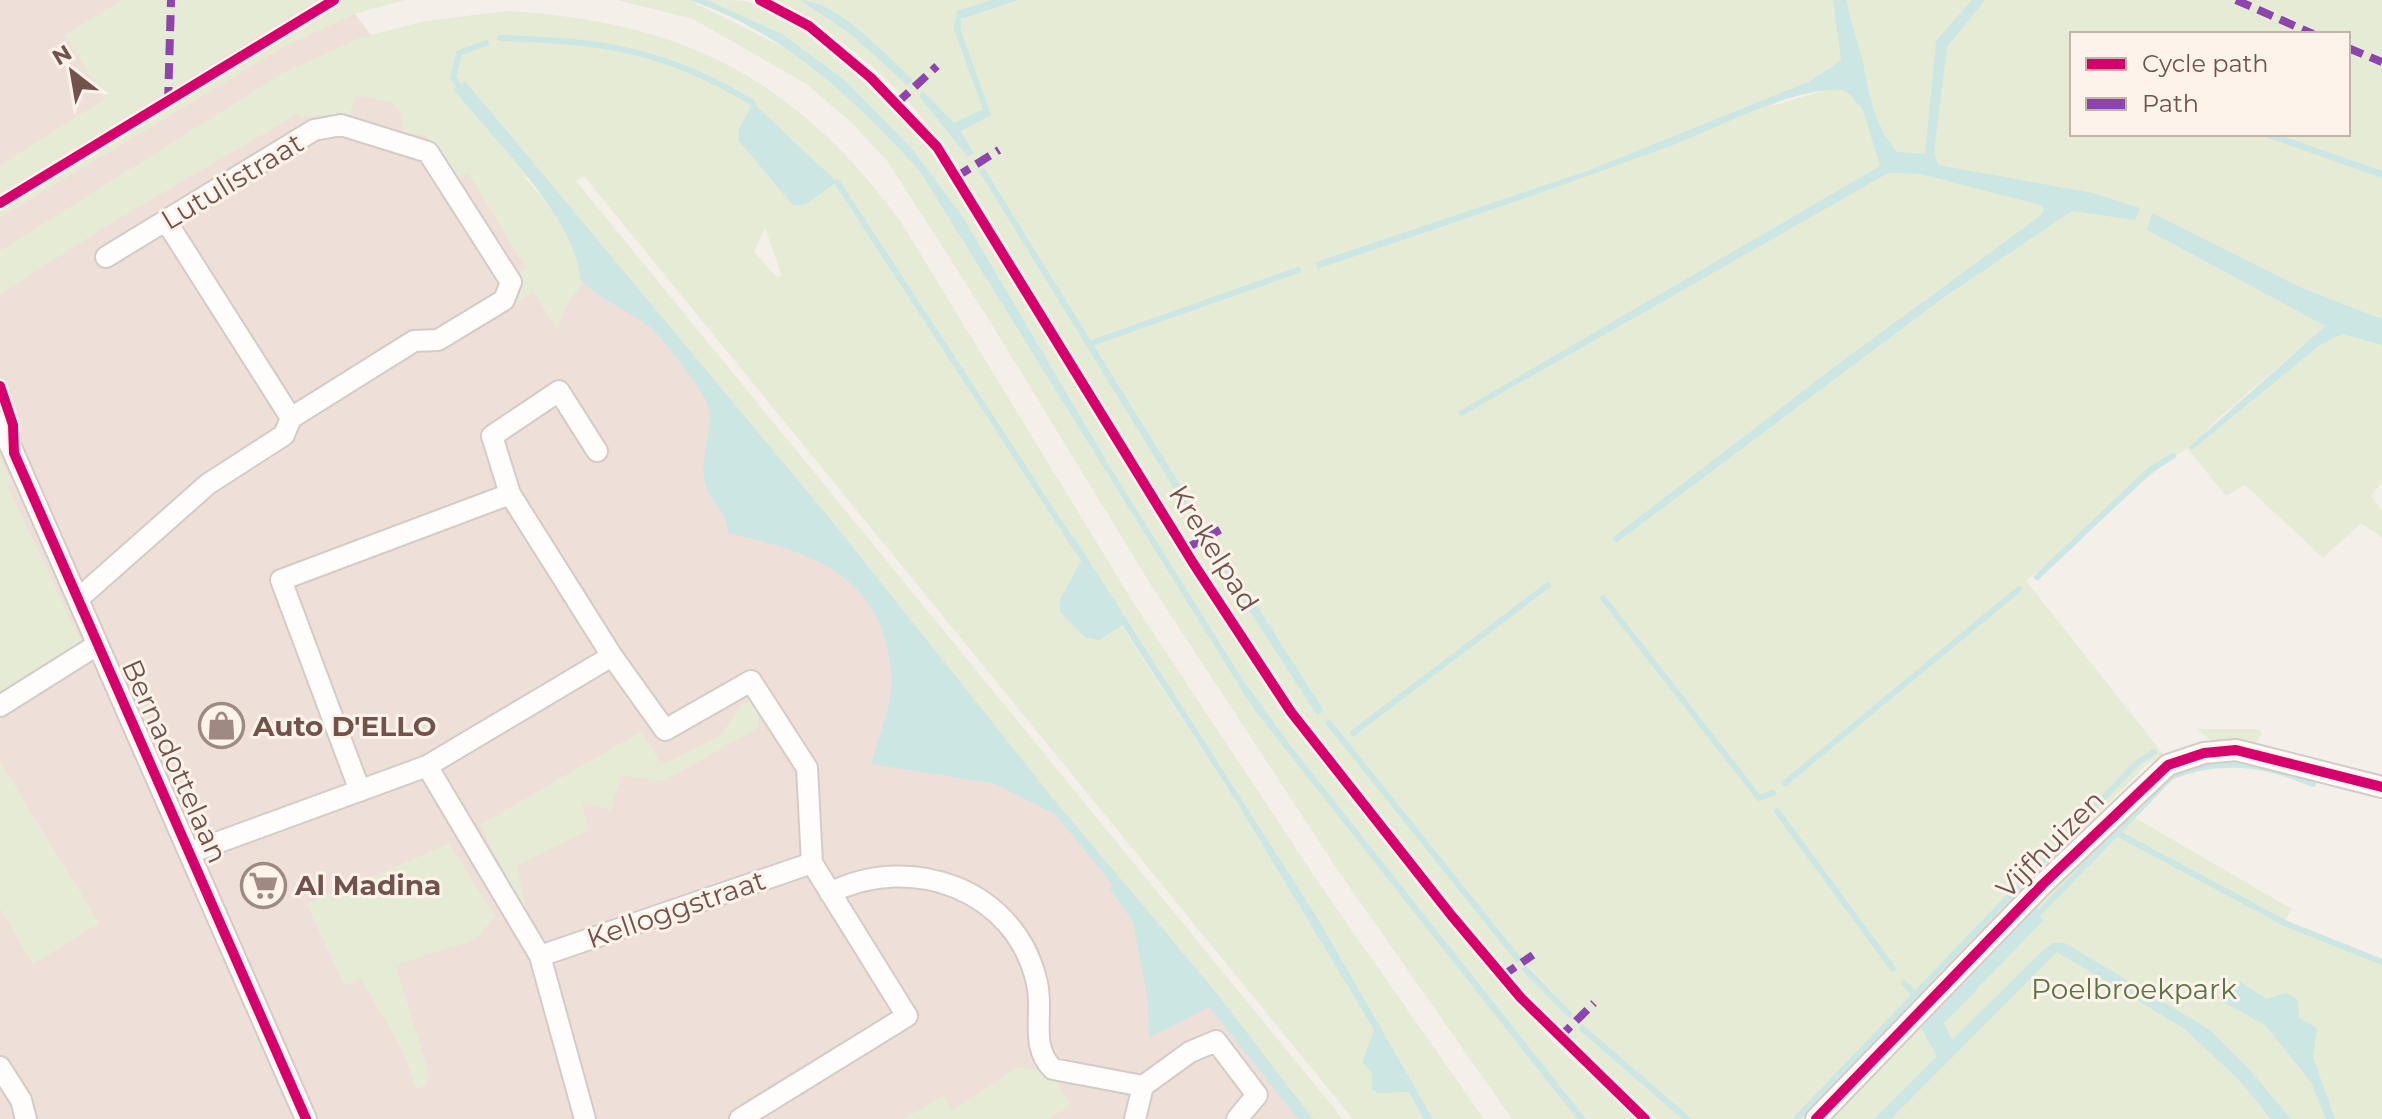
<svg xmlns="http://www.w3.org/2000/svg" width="2382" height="1119" viewBox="0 0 2382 1119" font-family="Montserrat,sans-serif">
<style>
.residential{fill:#eee0d8}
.green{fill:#e6ebd6;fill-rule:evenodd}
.water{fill:#cce6e4}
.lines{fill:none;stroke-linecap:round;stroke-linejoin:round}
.stream{stroke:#cce6e4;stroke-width:6}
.minor-casing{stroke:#d4cbc7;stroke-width:24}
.minor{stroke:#fefdfc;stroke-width:20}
.quiet{stroke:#8e44ad;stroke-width:8;stroke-dasharray:16 8;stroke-linecap:butt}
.cycleway-casing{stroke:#fdf3eb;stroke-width:15}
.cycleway{stroke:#d6006c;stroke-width:10}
.labels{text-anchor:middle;stroke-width:6;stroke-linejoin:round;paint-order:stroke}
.street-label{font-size:28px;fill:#71534c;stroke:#fdf3eb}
.poi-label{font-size:28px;font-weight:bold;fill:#71534c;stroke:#fdf3eb;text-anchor:start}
.park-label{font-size:28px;fill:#5d7645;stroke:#fdf3eb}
</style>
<rect width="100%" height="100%" fill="#f5efea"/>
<path class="residential" d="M0,0h344l88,114 224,196 663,809h-1319z"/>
<path class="green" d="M122,0h195l-317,194v-29l105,-66 -40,-64z
M344,0h62l-49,13 -72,33 -285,171v-8z
M616,0h73l112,56 58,48 60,66 335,538 323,411h-65l-175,-250 -186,-284 -165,-270 -98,-153 -37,-40 -46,-39 -112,-64z
M707,0c12,0 27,0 38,1 73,24 138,96 187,152l350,557 190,242 81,90 83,77h-50l-295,-373 -48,-66 -134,-215 -146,-248 -50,-67 -68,-70 -63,-46z
M774,0h1608v319l-82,-32 -147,-73 -6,16 178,96 -115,100 -19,24 129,-105 22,-11 40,11v137l-11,14 11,15v27l-21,-15 -38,35 -78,-73 -19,11 -39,-48 -19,13 -142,120 138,174 -18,10 -283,290 -58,64h-113l-110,-94 -4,4 104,90h-25l-118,-108 -221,-273 -130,-194 -236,-388c-14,-15 -26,-32 -39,-49 -38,-44 -89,-79 -139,-107zM1850,27l14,40 8,43 -15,-25 -28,4 -58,17 70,-46zM2072,34h276v100h-276zM1215,542l7,9 101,160 -6,4zM1527,965l46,49 -4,4 -47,-49z
M506,11c177,10 290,68 395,211l232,380 185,280 166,237h-51l-113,-197 -246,-384 52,95 110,168 138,229 -12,32 10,12 7,19 29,-1 16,27h-71l-769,-943 -8,5 767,938h-30l-98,-128 -160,-190 -223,-280 -272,-325 -36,-20 32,38 24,51 3,17 -15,21 -11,26 -23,-37 -18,10 6,-17 -7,-10 11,-7 -58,-95 -13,7 -28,-44 -24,-4 -3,-20 -7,-9 -37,-8 -9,26 -28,-6 -18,2 -4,-3 -191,112 -106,68v-43l283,-178 77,-35 65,-17zM765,228l17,48 -5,1 -23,-25z
M0,457l11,23 -3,8 74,155 -82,50z
M756,696l3,31 -95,54 -43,-6 -10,35 -29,-7 7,27 -72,35 11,53 -48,-93 162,-94 19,34 60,-30 19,-29z
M2197,729h61l4,4 -5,9 -42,2z
M2237,755l72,17 9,10 -78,-18 -43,2 -26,11 -39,39 160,93 -9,14 99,39v157h-554l207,-216 135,-134z
M0,762l99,161 -66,41 -33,-56z
M449,844l46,72 -21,24 -79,25 34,109 -2,9 -10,7 -15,-41 -41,-70 -17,6 -37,-81z
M1018,1067l33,6 20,32 -23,14h-144l39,-23 9,15z"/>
<path class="water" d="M689,0h18l75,34 63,46 68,70 50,67 146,248 134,215 48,66 295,373h-9l-324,-411 -334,-538c-66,-72 -135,-138 -230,-170z
M800,0c36,0 87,56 113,80l-6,5 -55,-50z
M992,0h26l-57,19v12l30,84 -30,16 13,22 -6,4 -49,-61 4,-5 31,32 29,-14 -29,-80 3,-18z
M1833,0h14c3,24 12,43 17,67 6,33 11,58 33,85l28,2 11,-113 36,-41h13l-38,47 -13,104 4,14 155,28 47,15 -5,12 -63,-9 -129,87 -327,245 -4,-5 225,-173 203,-149 4,-6 -3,-5 -120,-31 -33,-1 -428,244 -2,-5 422,-246 -17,-56 -17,-19c-48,-8 -136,41 -184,58 -114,42 -229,81 -345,120l-1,-7 274,-92 218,-88 33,-22z
M465,81l367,440 223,280 160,190 98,128h-15l-89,-112 -60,31 -1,-37 -15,-79 -23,-33 3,-4 -58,-71 -60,-30 -124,-20c6,-22 15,-44 19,-66 4,-19 0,-36 -4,-55 -18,-75 -91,-95 -158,-110 -3,-29 -20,-29 -24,-54 -4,-25 13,-55 2,-79 -6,-13 -45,-64 -56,-73 -22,-17 -51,-27 -70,-48 -1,-57 -90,-144 -126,-189z
M753,103l84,79 -31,22 -13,1 -55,-65 1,-11z
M2257,134h20l105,37v7z
M984,168l224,362 -6,4 -223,-363z
M2152,213l148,74 82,32v26l-40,-11 -22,11 -128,105 -3,-3 136,-121 -178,-96z
M1072,534l248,388 113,197h-9l-16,-27 -29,1 -7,-3v-16l-10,-12 12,-32 -138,-229 -114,-176 -23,15 -13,-2 -26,-26v-13l21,-37z
M1214,542l8,9 102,160 -7,4 -103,-159 -6,-10z
M2037,907l6,14 -99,102 8,17 87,-86 13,-11h13l145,87 37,37 44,52h-20l-30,-37 -56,-53 -128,-77 -166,167h-17l63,-63 -16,-28z
M1526,965l47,49 -4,4 -48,-49z
M2238,980l28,19 20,-6 12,7 1,18 18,10 -4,29 22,62h-9l-15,-37 -46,-57 -44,-24z
M1582,1024l110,95h-10l-104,-90z"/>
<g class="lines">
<path class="stream" d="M500,38c102,3 164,11 253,65
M460,87l-7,-9 6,-25 27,-10
M837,182l243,372
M1089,344l209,-74
M2037,577l113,-107 23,-14
M1603,598l156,200 14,-5
M1329,723l189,236
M1353,733l195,-148
M1785,783l234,-194
M1777,811l116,158
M2115,832l172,92 95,38
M2039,913l132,-136c48,-21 95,-13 142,7
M1904,983l10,11
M1796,1119l341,-356 17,-11"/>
<defs>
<path id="minor" d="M166,221l125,197
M0,422l306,697
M510,494l-18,-58 67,-45 38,60
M78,599l130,-115 76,-49 7,-17 123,-77 24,-1 66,-40 7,-18 -83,-130 -87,-27 -27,5 -208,127
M0,706l97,-61
M427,766l113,190 45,163
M360,791l-79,-211 229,-86 102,162 53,74 86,-49 56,87 5,95 95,153 -167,103
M189,853l238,-87 185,-110
M830,893c81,-41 186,-4 207,90 7,31 -8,63 16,86l90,17
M540,956l272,-93
M0,1067l21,33 5,19
M1143,1086l47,-34 26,-11 41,54 -20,24
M1135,1119l8,-33
M1816,1119l227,-235 125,-119 36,-12 32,-3 146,37"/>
</defs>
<use href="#minor" class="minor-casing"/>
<use href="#minor" class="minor"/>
<path class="quiet" d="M2236,0l77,34
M2348,48l34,14
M168,103l3,-103
M897,103l40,-37
M956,177l43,-27
M1185,549l40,-22
M1502,976l31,-21
M1559,1038l35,-35"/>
<defs>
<path id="cycleway" d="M760,0l49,26 62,52 66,69 256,416 98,149 160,203 70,83 124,121
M0,203l334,-203
M0,386l13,39 1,28 292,666
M1816,1119l227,-235 125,-119 36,-12 32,-3 146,37"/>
</defs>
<use href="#cycleway" class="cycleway-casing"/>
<use href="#cycleway" class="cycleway"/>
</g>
<defs>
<symbol id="shop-ring" viewBox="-11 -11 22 22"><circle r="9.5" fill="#fdf3eb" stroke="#9f8a83" stroke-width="1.5"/><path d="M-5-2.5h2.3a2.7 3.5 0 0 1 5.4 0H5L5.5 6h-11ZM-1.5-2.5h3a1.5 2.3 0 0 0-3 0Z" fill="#9f8a83"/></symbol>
<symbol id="supermarket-ring" viewBox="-11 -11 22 22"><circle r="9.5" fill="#fdf3eb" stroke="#9f8a83" stroke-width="1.5"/><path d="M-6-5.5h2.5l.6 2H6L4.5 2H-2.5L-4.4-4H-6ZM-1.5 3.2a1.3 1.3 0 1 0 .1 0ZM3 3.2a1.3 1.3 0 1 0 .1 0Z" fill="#9f8a83"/></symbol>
</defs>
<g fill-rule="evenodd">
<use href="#shop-ring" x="196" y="700" width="51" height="51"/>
<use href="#supermarket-ring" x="238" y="860" width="51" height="51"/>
</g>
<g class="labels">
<g class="street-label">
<text transform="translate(232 181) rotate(-31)" y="10">Lutulistraat</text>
<text transform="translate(1214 548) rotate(58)" y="10">Krekelpad</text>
<text transform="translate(175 761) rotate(66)" y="10">Bernadottelaan</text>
<text transform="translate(2050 844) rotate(-45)" y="10">Vijfhuizen</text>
<text transform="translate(676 909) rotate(-19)" y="10">Kelloggstraat</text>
</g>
<g class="poi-label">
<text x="253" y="736">Auto D'ELLO</text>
<text x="295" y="895">Al Madina</text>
</g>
<g class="park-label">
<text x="2134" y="999">Poelbroekpark</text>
</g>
</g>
<rect x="2070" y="32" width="280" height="104" fill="#fdf3eb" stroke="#c5b3ab" stroke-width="2"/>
<rect x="2086" y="58" width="40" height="12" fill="#d6006c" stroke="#c5b3ab" stroke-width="2"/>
<text x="2142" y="72" font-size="24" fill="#71534c">Cycle path</text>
<rect x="2086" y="98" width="40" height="12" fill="#8e44ad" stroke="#c5b3ab" stroke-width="2"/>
<text x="2142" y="112" font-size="24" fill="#71534c">Path</text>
<g transform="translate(72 72) rotate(329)" stroke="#fdf3eb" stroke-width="6" paint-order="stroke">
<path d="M0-6L14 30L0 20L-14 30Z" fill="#71534c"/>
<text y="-12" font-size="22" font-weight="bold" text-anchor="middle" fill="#71534c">N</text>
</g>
</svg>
